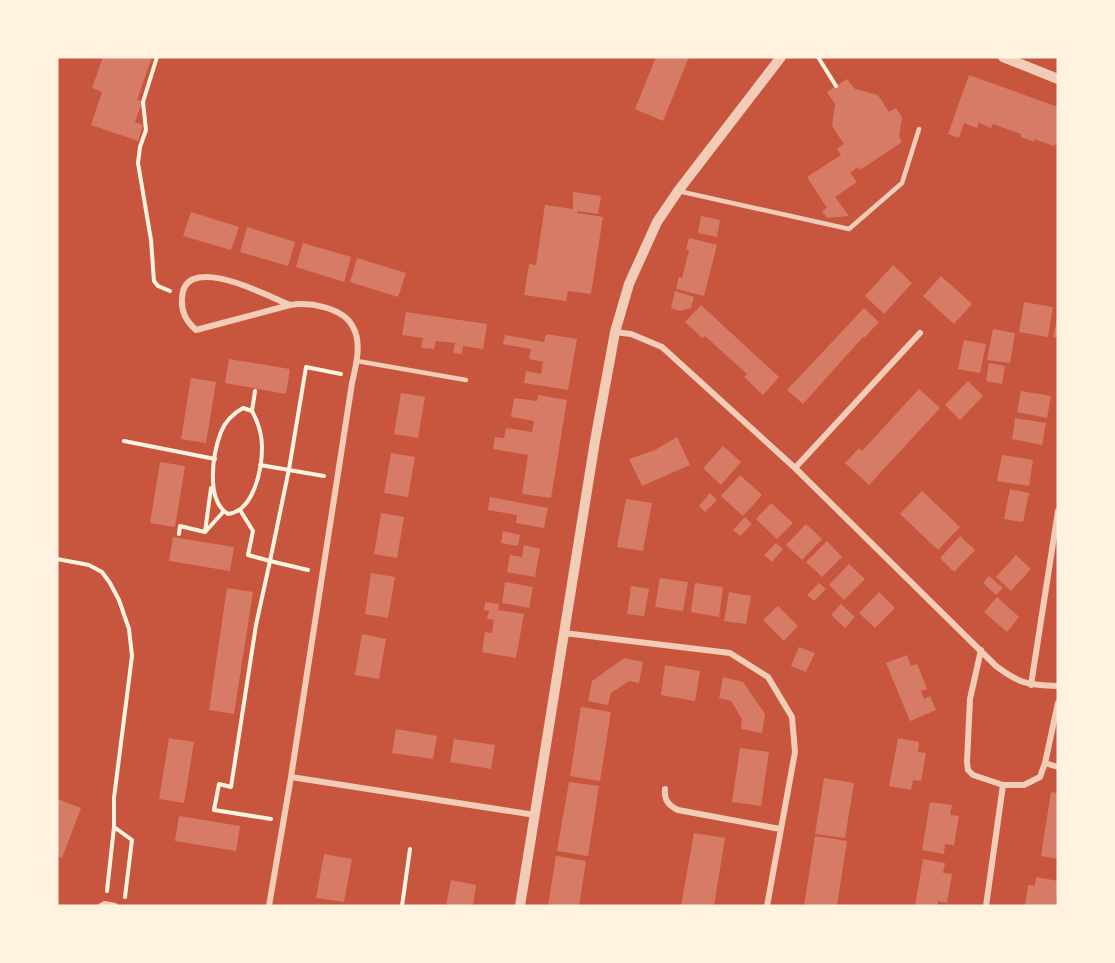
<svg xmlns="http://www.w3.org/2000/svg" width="1115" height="963" viewBox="0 0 1115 963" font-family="'Exo 2',sans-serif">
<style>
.building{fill:#d67c66}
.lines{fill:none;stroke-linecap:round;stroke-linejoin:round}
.path{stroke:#fff3e0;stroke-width:4}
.service{stroke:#f1ccb7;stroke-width:4.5}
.minor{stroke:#f1ccb7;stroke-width:6}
.tertiary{stroke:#f1ccb7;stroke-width:10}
</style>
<rect width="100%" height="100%" fill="#c8553d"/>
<path class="building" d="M103,57h49l-15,43 5,2 -7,20 8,3 -5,16 -47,-16 11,-33 -10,-4z
M656,57h33l-26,64 -28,-12z
M969,75l89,32v36h-2l-2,3 -20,-7v3l-13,-5v-3l-28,-10 -2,4 -12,-5 4,-12 -6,17 -13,-5 -5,15 -11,-4z
M847,79l8,10 23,6 11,17 7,-4 6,10 -3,19 3,5 -42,28 -2,-3 -8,6 7,9 -22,15 14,19 -22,2 -5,-7 5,-3 -20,-31 34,-22 -4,-6 7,-5 -12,-18 3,-22 -8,-12z
M573,192l28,4 -3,18 -20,-3 -1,2 26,4 -12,77 -23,-3 -2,10 -42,-6 5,-31 7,1 9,-60 28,4z
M191,212l48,15 -8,23 -48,-14z
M701,216l19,4 -3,17 -19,-4z
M247,227l48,15 -7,24 -48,-14z
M689,238l28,7 -13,51 -28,-7 3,-12 3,1 7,-28 -3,-1z
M303,243l48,14 -7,25 -48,-15z
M357,258l49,15 -8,24 -48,-15z
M893,265l19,18 -28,31 -19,-18z
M941,276l31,28 -18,20 -31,-28z
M675,291l19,6 -3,11 -11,3 -9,-3z
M1024,302l29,5 -5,30 -29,-5z
M701,305l78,72 -16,18 -19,-18 3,-3 -42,-38 -3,2 -17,-16z
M864,308l15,14 -15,16 -1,-1 -60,67 -16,-14z
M406,312l81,12 -4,25 -20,-3 -1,8 -9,-1 2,-10 -19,-2 -2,8 -13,-1 2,-10 -21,-3z
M1057,320h1v18l-5,-1z
M993,329l22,4 -5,30 -23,-3z
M546,334l31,5 -9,51 -44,-7 2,-12 15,3 2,-12 -14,-3 2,-10 -28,-5 2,-9 39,7z
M964,340l22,4 -6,29 -22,-4z
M229,359l61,10 -4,25 -61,-11z
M989,363l16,3 -3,18 -16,-3z
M191,378l25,4 -10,61 -25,-4z
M968,381l15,15 -23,24 -15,-15z
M919,389l21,19 -71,77 -24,-22 14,-15 3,3z
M1021,391l30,5 -4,22 -30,-6z
M401,393l24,4 -7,41 -24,-4z
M538,395l29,5 -16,98 -29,-4 6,-39 -35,-6 2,-12 9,1 2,-10 26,4 2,-11 -23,-4 3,-19 23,3z
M1015,418l31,5 -4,22 -30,-6z
M677,437l13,28 -48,21 -13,-27 26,-9z
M723,446l18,16 -20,23 -18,-17z
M391,453l24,4 -7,40 -24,-4z
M1002,455l31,5 -4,26 -32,-5z
M160,462l25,4 -10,61 -25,-4z
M740,475l22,20 -19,21 -22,-20z
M1010,489l19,4 -6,29 -19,-3z
M922,491l38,36 -22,23 -38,-36z
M710,493l7,7 -12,12 -6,-6z
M490,497l58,11 -4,20 -28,-5 1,-8 -29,-5z
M626,499l26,4 -9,48 -26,-4z
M771,503l22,20 -16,16 -21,-20z
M381,513l23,4 -7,41 -23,-4z
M745,517l7,7 -12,12 -7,-6z
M806,524l16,15 -20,21 -16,-15z
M503,531l17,4 -2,11 -17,-3z
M960,536l15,14 -21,22 -14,-14z
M173,537l61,10 -4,24 -61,-10z
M827,541l15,16 -20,20 -16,-15z
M776,543l7,6 -11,13 -8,-7z
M524,545l16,4 -5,28 -28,-5 3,-17 12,2z
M1016,555l15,14 -20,22 -15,-14z
M849,564l16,15 -21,21 -15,-15z
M371,573l24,4 -7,41 -23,-4z
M989,576l14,12 -7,7 -13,-12z
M660,578l28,4 -5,29 -28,-4z
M505,582l28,5 -4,21 -27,-5z
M695,583l28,4 -4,30 -28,-5z
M819,583l7,6 -12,12 -7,-6z
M631,586l18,3 -5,27 -17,-2z
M227,588l26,4 -19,122 -25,-4z
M729,592l22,4 -5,28 -22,-3z
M879,592l16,16 -20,20 -16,-15z
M997,597l22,20 -12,15 -23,-20z
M485,602l14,2 -1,6 26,4 -8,44 -34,-6 3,-20 7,1 2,-13 -7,-1 2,-8 -5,-1z
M841,604l14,13 -10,11 -14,-13z
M778,606l20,20 -14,15 -21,-21z
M362,634l24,5 -7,40 -24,-4z
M799,647l16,6 -9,19 -15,-6z
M907,655l4,11 6,-2 10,25 -6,2 3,8 6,-3 6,14 -26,11 -24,-58z
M624,658l19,4 -4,21 -10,-2 -18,12 -3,12 -20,-4 4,-20z
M665,665l35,6 -5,30 -34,-6z
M723,677l20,5 22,32 -3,19 -21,-4 1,-10 -11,-18 -12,-3z
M581,707l30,5 -11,69 -30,-5z
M396,729l41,7 -4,23 -41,-6z
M169,738l25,4 -10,61 -25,-4z
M898,738l21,4 -1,10 8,1 -5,28 -8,-1 -2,10 -22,-4z
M454,739l41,6 -4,24 -41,-7z
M740,748l29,4 -8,54 -29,-4z
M824,778l30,5 -9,55 -30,-4z
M569,782l30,4 -11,70 -31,-5z
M1051,792l7,1v66l-17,-3z
M57,799l24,9 -19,50 -5,-2z
M930,802l22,3 -2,10 9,1 -5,29 -9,-1 -1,10 -22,-4z
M179,816l61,10 -4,25 -61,-10z
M694,833l31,5 -11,68h-33z
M815,836l32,5 -10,65h-33z
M324,854l28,5 -8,43 -28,-4z
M556,856l30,5 -7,45h-31z
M923,859l22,4 -2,10 9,1 -5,29 -9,-2v5h-23z
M1036,877l22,4 -2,25h-31l3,-21 7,1z
M451,880l25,5 -3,21h-27z"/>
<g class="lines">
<path class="path" d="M157,57l-14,45 3,28 -6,17 -2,16 13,77 3,41 4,5 12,5
M818,57l18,29
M243,408l9,3c6,11 10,24 10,36 0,22 -8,64 -34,67 -23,-14 -15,-61 -7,-82 4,-10 13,-19 22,-24z
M252,411l3,-20
M124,441l91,18
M260,465l64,11
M240,510l13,21 -5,24 22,6 -14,64 -25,162 -12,-3 -5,26 57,9
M206,531l18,-20
M205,532l6,-44
M179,534l1,-8 25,6
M57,559l32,6 13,7 8,11 9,17 10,29 3,27 -18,142v29l-7,64
M308,570l-38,-9 19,-92 17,-102 35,7
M114,827l18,13 -7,57
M402,906l8,-57"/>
<path class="service" d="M678,191l171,38 53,-46 17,-54
M357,361l109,19"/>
<path class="minor" d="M615,332l16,2 31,13 133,121 201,198c24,18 32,19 62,20
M795,468l125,-135
M564,633l166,20 38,24 24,40 3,35 -28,154
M981,650l-11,49 -3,63 1,8 5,5 30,10h21l16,-8 5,-14 13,-60
M1031,685l27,-174
M1045,763l13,4
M291,777l244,38
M665,789c-1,11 3,16 13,21l102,19
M101,906l4,-2 10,2
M269,906l22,-129 61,-394c4,-17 10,-40 1,-56 -10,-20 -44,-25 -63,-22l-94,25c-10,-9 -15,-18 -14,-32 2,-47 86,-2 108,7
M986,906l17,-121"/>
<path class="tertiary" d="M1003,57l55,22
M520,906l75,-465 20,-109 14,-48 28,-62 21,-31 103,-134"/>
</g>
<rect width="1115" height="963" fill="none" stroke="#fff3e0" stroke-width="117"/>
</svg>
